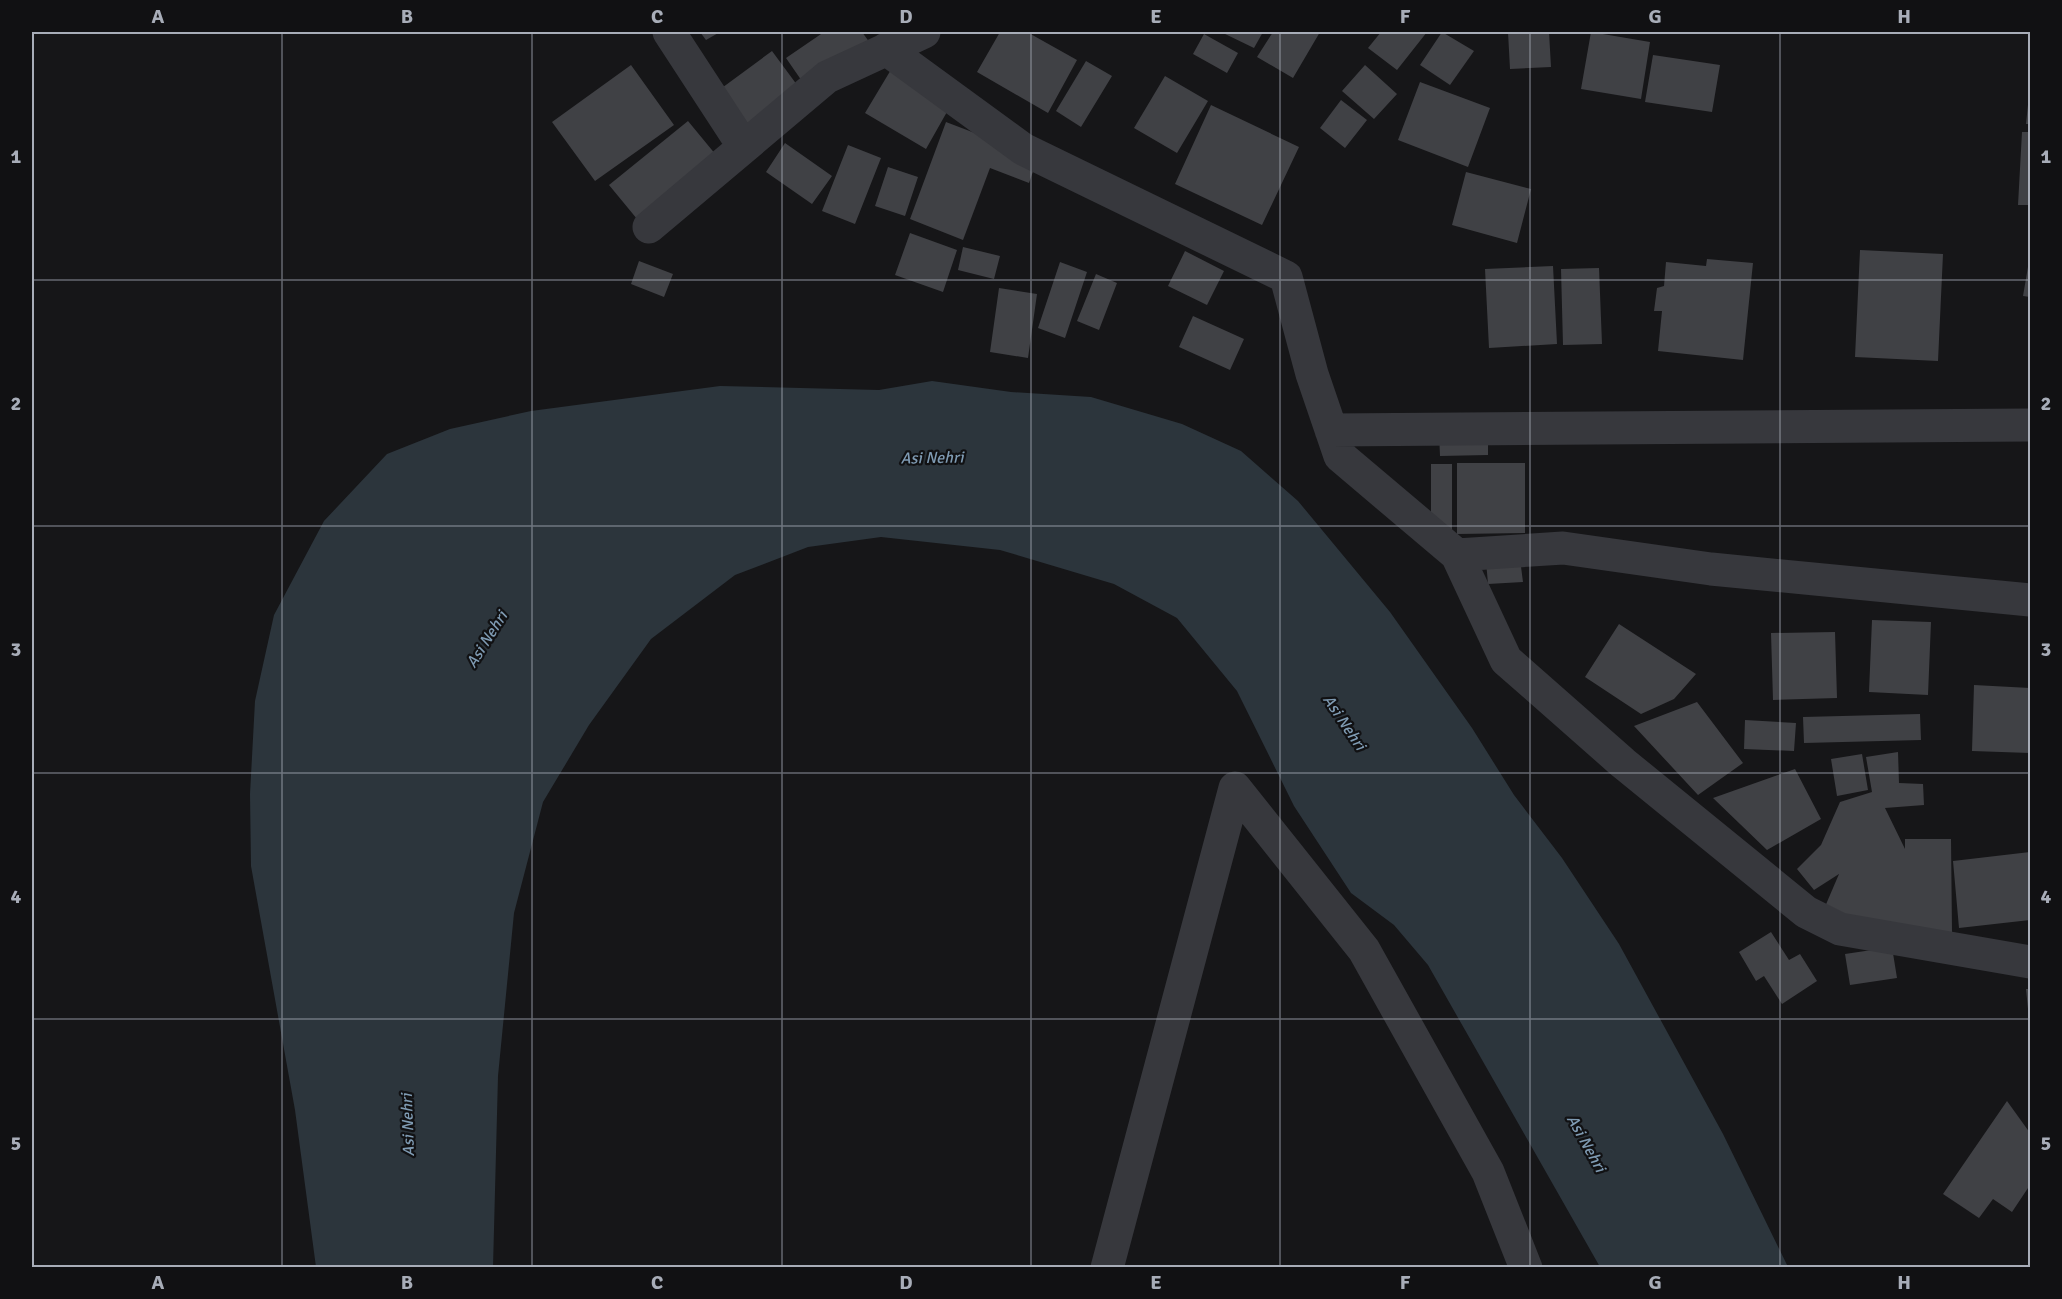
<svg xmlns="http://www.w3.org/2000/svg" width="2062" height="1299" viewBox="0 0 2062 1299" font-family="Signika,sans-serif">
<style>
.water{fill:#2c353c}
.building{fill:#404145}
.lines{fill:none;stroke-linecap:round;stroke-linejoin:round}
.street{stroke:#37383d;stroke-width:33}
.grid{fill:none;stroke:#a8adb8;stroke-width:1.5;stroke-opacity:0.55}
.labels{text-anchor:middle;stroke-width:4.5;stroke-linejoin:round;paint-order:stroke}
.water-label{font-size:16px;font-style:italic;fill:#7f9bb3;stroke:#111113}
.neatline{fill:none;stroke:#a8adb8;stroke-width:2}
.grid-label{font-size:20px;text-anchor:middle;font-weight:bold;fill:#a8adb8}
</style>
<rect width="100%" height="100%" fill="#161618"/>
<path class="water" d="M932,381l79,11 80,5 91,27 59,27 57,50 92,111 82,116 42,67 48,63 57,86 104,190 65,133h-188l-172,-302 -34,-40 -43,-32 -57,-87 -57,-115 -60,-73 -63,-34 -114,-34 -119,-13 -73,10 -73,28 -84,64 -62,86 -46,77 -29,111 -16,163 -5,191h-177l-21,-157 -44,-244 -1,-72 5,-93 19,-86 50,-94 63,-67 63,-25 81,-18 189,-25 159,4z"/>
<path class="building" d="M700,32h20l-14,8z
M824,32h38l8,11 -64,44 -20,-29z
M1000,32h27l50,28 -29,53 -71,-41z
M1221,32h42l-9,16z
M1273,32h47l-27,46 -36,-21z
M1381,32h46l-30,38 -29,-22z
M1442,32l32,19 -24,34 -30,-20z
M1508,32h41l2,35 -41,2z
M1591,32l59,10 -9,57 -60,-10z
M1204,34l34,19 -11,20 -34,-19z
M772,51l31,42 -57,43 -31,-43z
M1653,55l67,10 -8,47 -67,-10z
M1086,61l26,15 -31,51 -25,-16z
M631,65l43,60 -79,56 -43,-59z
M1365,65l32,29 -23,25 -32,-28z
M892,68l60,35 -26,46 -61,-36z
M1165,76l43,25 -31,52 -43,-25z
M1420,82l70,26 -22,59 -70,-27z
M2029,95h1v29h-4z
M1341,100l26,20 -22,28 -25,-20z
M1211,105l88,42 -37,78 -87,-41z
M688,121l33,40 -79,64 -33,-40z
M946,122l92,35 -9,26 -39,-15 -27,72 -53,-21z
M2022,132h8v73h-12z
M785,143l47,33 -20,28 -46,-32z
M848,145l33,13 -26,66 -33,-13z
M888,167l30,10 -13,39 -30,-10z
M1466,172l65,17 -14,54 -65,-18z
M910,233l47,17 -14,42 -48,-17z
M963,247l37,9 -6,23 -36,-9z
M1860,250l83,4 -5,107 -83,-4z
M1185,251l39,20 -17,34 -39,-19z
M1707,259l46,4 -10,97 -85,-9 4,-40h-8l3,-23 7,-2 2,-24 40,4z
M639,261l34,13 -9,23 -33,-13z
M2029,261h1v36l-7,-1z
M1060,262l27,10 -22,66 -27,-10z
M1553,266l4,78 -68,4 -4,-79z
M1599,268l3,76 -39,1 -2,-76z
M1096,274l21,9 -18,47 -22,-9z
M999,288l38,6 -9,64 -38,-6z
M1193,316l51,23 -14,31 -51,-23z
M1488,432v23l-48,1 -1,-23z
M1457,463h68v70l-68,1z
M1431,464h21v67h-21z
M1520,559l3,23 -35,2 -2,-23z
M1872,620l59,2 -3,73 -59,-3z
M1619,624l77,50 -22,25 -33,15 -56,-37z
M1835,632l2,66 -64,2 -2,-67z
M1974,685l56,3v65l-58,-2z
M1697,702l46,61 -45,32 -64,-69z
M1920,714l1,26 -117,3 -1,-26z
M1745,720l51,3 -2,28 -50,-2z
M1898,752l1,31 24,1 1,21 -39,3 20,41v-10h46l1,93h-46l-82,-23 15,-35 -25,16 -17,-21 24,-24 19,-43 32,-10 -6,-35z
M1862,754l6,36 -31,6 -6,-37z
M1795,769l26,50 -54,31 -54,-52z
M2030,852v68l-71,8 -6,-67z
M1771,932l18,28 11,-6 17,27 -35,23 -18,-28 -8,5 -17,-29z
M1892,947l5,31 -47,7 -5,-31z
M2026,989h4v29l-1,1z
M2007,1101l23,32v52l-18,27 -19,-13 -14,19 -36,-24z"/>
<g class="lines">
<path class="street" d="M669,32l75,115
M886,49l137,100 263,128 26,97 28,82 117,99 49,105 117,103 183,149 34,17 190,33
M649,227l178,-150 97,-45
M1331,430l699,-5
M1457,555l106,-7 148,21 319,31
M1107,1268l128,-480 129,162 124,222 38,96"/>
</g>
<path class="grid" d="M282,32v1236M532,32v1236M782,32v1236M1031,32v1236M1280,32v1236M1530,32v1236M1780,32v1236M32,280h1998M32,526h1998M32,773h1998M32,1019h1998"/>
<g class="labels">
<g class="water-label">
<text transform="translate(932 457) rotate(-1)" y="6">Asi Nehri</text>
<text transform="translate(486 639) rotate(-58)" y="6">Asi Nehri</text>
<text transform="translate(1345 722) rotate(56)" y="6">Asi Nehri</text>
<text transform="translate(407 1125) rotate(-92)" y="6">Asi Nehri</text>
<text transform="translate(1587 1143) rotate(61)" y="6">Asi Nehri</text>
</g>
</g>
<rect width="2062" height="1299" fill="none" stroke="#111113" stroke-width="66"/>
<rect x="33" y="33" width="1996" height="1233" class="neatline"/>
<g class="grid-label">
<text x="158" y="23">A</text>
<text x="407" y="23">B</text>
<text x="657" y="23">C</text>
<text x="906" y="23">D</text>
<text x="1156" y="23">E</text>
<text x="1405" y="23">F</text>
<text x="1655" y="23">G</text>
<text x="1904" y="23">H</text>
<text x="16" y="163">1</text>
<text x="2046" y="163">1</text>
<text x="16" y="410">2</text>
<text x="2046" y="410">2</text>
<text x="16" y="656">3</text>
<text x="2046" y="656">3</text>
<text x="16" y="903">4</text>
<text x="2046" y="903">4</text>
<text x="16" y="1150">5</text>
<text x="2046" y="1150">5</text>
<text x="158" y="1289">A</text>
<text x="407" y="1289">B</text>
<text x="657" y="1289">C</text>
<text x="906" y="1289">D</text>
<text x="1156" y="1289">E</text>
<text x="1405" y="1289">F</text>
<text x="1655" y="1289">G</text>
<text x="1904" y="1289">H</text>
</g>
</svg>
